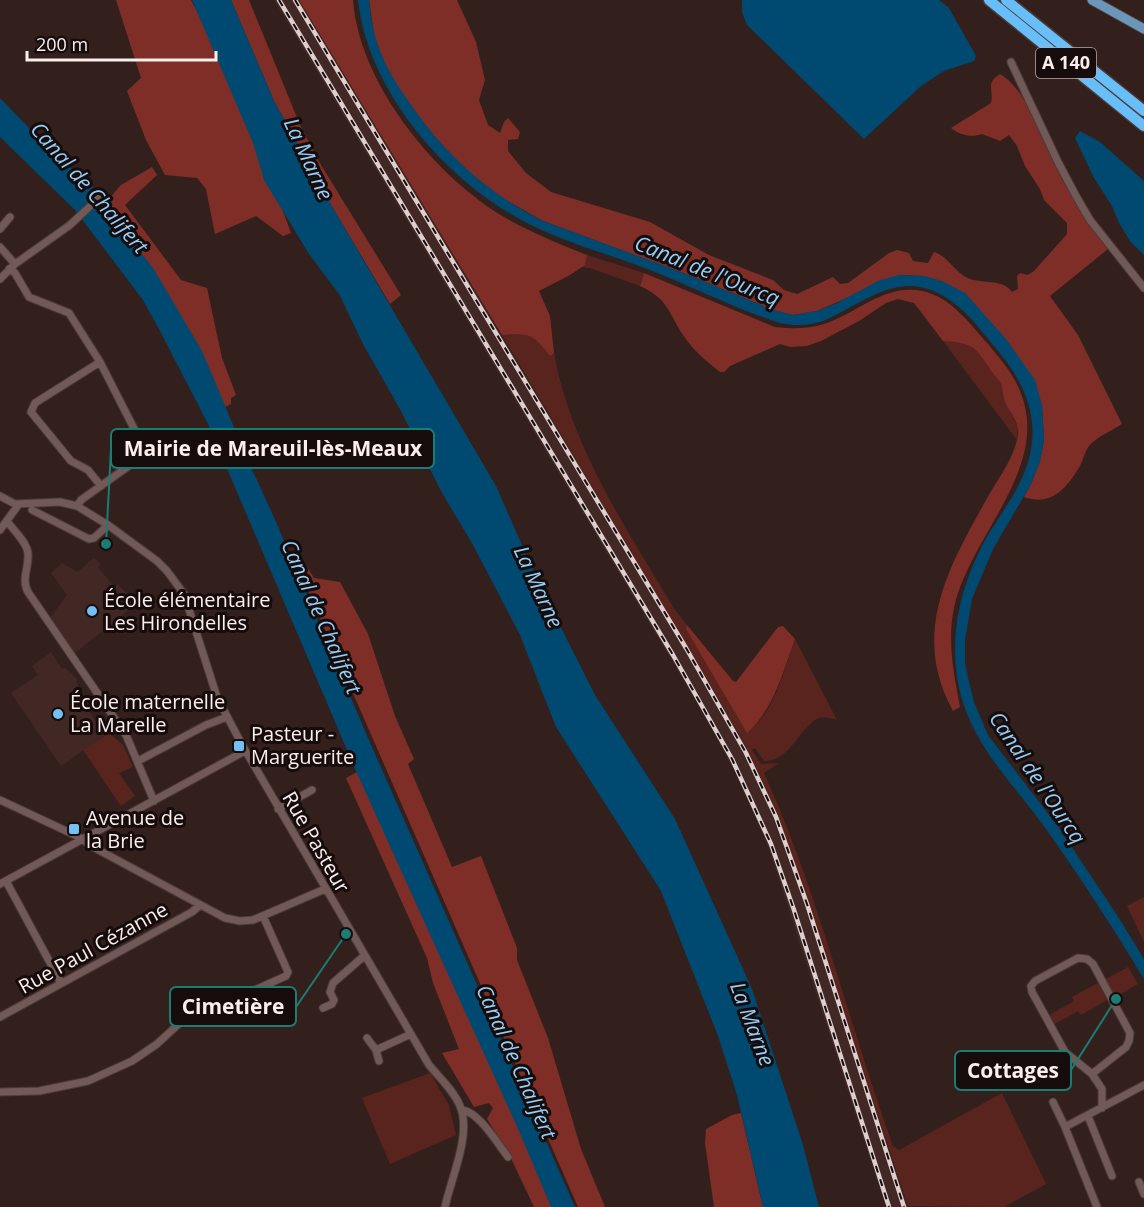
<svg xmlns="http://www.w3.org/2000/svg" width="1144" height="1207" viewBox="0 0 1144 1207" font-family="'Open Sans',sans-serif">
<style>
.built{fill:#422825}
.green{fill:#59241e}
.forest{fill:#7e2e27}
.water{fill:#004970}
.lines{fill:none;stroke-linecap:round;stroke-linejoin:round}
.minor-casing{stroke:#4c3b39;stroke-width:9}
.major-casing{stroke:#4c3b39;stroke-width:11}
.highway-casing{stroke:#4c3b39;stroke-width:13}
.minor{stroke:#705956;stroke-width:7}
.major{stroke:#6b96b8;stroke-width:9}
.highway{stroke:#68bef9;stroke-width:10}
.rail-casing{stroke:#decfcd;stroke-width:4.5}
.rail{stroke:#150c0b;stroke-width:2;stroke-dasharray:7;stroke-linecap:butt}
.poi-dot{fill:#74c0f6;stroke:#150c0b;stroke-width:2}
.labels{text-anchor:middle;stroke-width:6;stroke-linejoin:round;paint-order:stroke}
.shield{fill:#150c0b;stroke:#b7aaa8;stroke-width:1.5}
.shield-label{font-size:18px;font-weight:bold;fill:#fceeec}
.poi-label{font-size:20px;fill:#fceeec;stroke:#150c0b;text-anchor:start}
.street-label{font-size:20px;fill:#fceeec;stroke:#150c0b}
.water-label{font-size:21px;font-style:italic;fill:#93cdf8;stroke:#150c0b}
.leader{fill:none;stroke:#1b7c74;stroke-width:2}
.callout-dot{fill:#1b7c74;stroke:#150c0b;stroke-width:2}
.callout{fill:#150c0b;stroke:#1b7c74;stroke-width:2}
.callout-label{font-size:21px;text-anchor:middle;font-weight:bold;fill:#fceeec}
</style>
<rect width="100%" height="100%" fill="#33201d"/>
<path class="built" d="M274,0h25l351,582 94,160 32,69 132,396h-22l-118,-361 -31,-70 -31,-59z
M94,558l7,6 -3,3 16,20 4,-3 18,20 -61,49 -25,-35 17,-23 -16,-22 11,-10 15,9z
M51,652l11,17 3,-1 11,10 2,8 -4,3 31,46 -44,31 -50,-73 27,-18 -6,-9z"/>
<path class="green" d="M587,255l57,18 -4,13 -50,-18 -9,-1 4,-2z
M526,333l11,6 13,17 4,-3c17,94 73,177 121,257l12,15 -1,4 61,103c28,-20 37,-62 48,-93l42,81c-6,-2 -13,-4 -20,-1 -18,10 -28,43 -53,42l-9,-13 -3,2 9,14 18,-1 -15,10c55,121 84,249 129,373l6,4 103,-57 44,91 -42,23 -96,-1 -132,-395 -32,-69 -242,-407z
M943,341l18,1 8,3 13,10 19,28 4,18 13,26 -1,13z
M109,733l14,12 10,22 -14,6 16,23 -14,10 -38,-56z
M1144,897v45l-17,-36z
M1128,967l10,17 -24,14 -10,-18z
M1098,983l9,17 -26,15 -3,-4 -25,14 -4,-10 25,-14 -2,-4z
M430,1073l19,32 7,30 -66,29 -28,-66z"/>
<path class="forest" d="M116,0h75c41,75 71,153 100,233l-8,3 -27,-20 -41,18 -9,-45 -9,-11 -32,-3 -19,-35 -19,-49 14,-13z
M231,0h18l51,125 21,40 80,130 -11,9 -56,-94 -60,-109z
M299,0h54c6,82 79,172 146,214 28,17 58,29 88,41l-2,10 -15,10 -31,16 11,25 4,37 -4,3c-17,-22 -20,-23 -48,-21z
M369,0h88l19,42 9,38 -6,20 9,25 12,8 4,-11 4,-4 12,14 -2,7 -10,1v11l18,22 25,19 99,30 59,33 64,25 11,10 13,4 36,-17 7,7 8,-1 41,-30 8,-3 12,3 4,8 15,2 6,-11c13,4 19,17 30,24 16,10 38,1 48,16l6,-3 -1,-13 3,-3 7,2 6,-3 34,-38v-11l-23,-23 -4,-11 -15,-23 -8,-20 -8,-11 -9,6 -18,-7c-11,4 -22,1 -31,-6l40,-25c3,-15 -6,-19 9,-29 30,17 50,83 67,114 12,22 27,41 41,61l-58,47 28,39 44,89c-9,6 -24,12 -32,21 -5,5 -7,15 -10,21 -13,22 -29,41 -56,31l7,-13 9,-23 4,-21 -2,-35 -98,-123 -20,-6 -25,-1 -82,36 -24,4 -20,-5 -87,-36 -143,-53 -46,-26 -21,-17 -25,-22 -23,-27 -38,-53 -7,-16 -9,-25z
M152,167l5,8 -32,30 56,75 26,8 15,70 14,37 -5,3v6l-10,5 -119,-202 19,-22z
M644,273l131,54c16,2 33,2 49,-3 32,-10 61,-41 98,-33 29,6 47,32 66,53 8,10 18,21 25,33 49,83 -42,153 -59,231 -7,34 0,66 6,99l-7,4c-44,-80 -2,-148 37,-218 10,-17 25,-37 28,-58 2,-12 -8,-22 -13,-33 -2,-6 -2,-12 -4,-18 -2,-5 -8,-10 -11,-15 -15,-23 -18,-26 -47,-28l-29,-38 -16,-4 -12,4 -27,18 -38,20 -14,5 -17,1 -10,-3 -50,22 -6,6h-4c-14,-11 -27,-22 -37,-37 -16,-25 -14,-35 -43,-49z
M302,559l12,19 26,4 28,52 27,82 19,43 -6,5 44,103 29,-11 36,92v12l31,78 33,111 24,58h-27l-283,-646z
M687,625l46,56 3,1 42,-55 5,-1 12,13c-12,33 -21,70 -48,94l-61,-104z
M359,771l181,403 13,33h-19l-25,-53 -22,-35 6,-11 -4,-5 -15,4 -32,-54 17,-4 -26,-66 -6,-25 -81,-180z
M741,1113l22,94h-49l-9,-64 1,-14 26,-14z"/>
<path class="water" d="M192,0h39l43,101 60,109 162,276 44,100 55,109 80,124 77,170 51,156 16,62h-56l-26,-112 -19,-59 -57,-145 -105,-164 -36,-92 -47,-90 -32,-54 -40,-80 -38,-67 -24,-50 -30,-40 -45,-74 -11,-37z
M358,0h11c4,46 18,71 44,108 35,49 76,86 130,113l143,53 87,36 20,5 24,-4 18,-7 45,-24 19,-5 25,1 20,6 21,11 41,46 29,41 7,25 2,35 -4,21 -9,23 -38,65 -21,50 -7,41v23l3,15 6,24 14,33 71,93 58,87 27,44v20c-32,-53 -65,-104 -101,-154 -30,-41 -68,-78 -82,-129 -14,-53 -2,-107 23,-154 10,-18 23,-35 33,-54 29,-54 15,-97 -22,-141 -19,-23 -36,-46 -64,-57 -39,-15 -74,17 -108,31 -14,5 -29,5 -43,2 -44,-14 -87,-36 -130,-53 -41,-16 -84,-27 -123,-47 -80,-41 -159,-131 -169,-223z
M742,0h197l10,8 27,48 -2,5 -30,10 -23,15 -57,53 -117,-114 -5,-13z
M0,98l65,67 8,4 22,21 -1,7 27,30 32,41 49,83 47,112 24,52 95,223 207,469h-24l-32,-76 -163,-360 -148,-347 -48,-93 -17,-31 -68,-90 -75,-73z
M1080,131l20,11 44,39v74l-14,-14 -12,-20 -6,-15 -18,-28 -19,-40z"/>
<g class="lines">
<defs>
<path id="minor" d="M1011,62l47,100 18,34 14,24 54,68
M0,229l10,-12
M0,247l15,17
M9,269l6,4 14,24 40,16 31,49 44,86v6l-4,4 -59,42 -4,6
M0,279l15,-15 55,-39 31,-29
M100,362l-65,41 -4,9 40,49 17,9 13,16
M0,496l15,8 45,-2 17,4 31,19 49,36 10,10 17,23 33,103 24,46 188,322c10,12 25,26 31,41 12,28 -9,72 -15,101
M32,510l57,29 5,-1 14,-13
M7,521c6,9 21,22 21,33 1,14 -7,25 0,38l98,143 28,66
M0,530l19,-26
M138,761l68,-36 21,-8
M0,800l79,37 14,10 132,71 15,3 13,-1 72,-31
M278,809l34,-19
M6,881l55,102
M0,884l245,-133
M323,1008l9,-4 2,-4 -4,-8 3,-9 31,-27
M210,1010l76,-34 2,-4 -25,-56
M0,1017l192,-105 8,-7
M367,1038l9,12 35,-16
M376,1050l3,11
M1092,1074l34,-27 3,-6 1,-8 -37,-69 -6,-5 -9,-1 -43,23 -4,5 1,6 33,60 27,22 10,15v19
M0,1092l39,-1 49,-10 44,-20 25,-17 26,-24 12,-1
M1053,1102l12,25
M462,1110c17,2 35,33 46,47
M1088,1116l24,60
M1139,1182l5,12
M1097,1207l-32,-80 79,-42"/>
<path id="major" d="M1092,0l52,29"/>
<path id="highway" d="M989,0l155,126
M1006,0l138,111"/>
</defs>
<use href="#minor" class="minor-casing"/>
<use href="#major" class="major-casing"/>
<use href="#highway" class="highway-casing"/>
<use href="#minor" class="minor"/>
<use href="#major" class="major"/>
<use href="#highway" class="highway"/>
<defs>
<path id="rail" d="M279,0l394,655 59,104 39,85 23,66 95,297
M295,0l391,648 60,105 30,64 31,87 97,303"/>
</defs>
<use href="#rail" class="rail-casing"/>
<use href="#rail" class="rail"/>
</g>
<g class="poi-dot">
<circle cx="92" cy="611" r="6"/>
<circle cx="58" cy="714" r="6"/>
<rect x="233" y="740" width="12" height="12" rx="3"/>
<rect x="68" y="823" width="12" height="12" rx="3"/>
</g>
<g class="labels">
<rect class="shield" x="1036" y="48" width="60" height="30" rx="4.5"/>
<g class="shield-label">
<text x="1066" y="69">A 140</text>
</g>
<g class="poi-label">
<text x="104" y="607">École élémentaire<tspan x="104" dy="23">Les Hirondelles</tspan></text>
<text x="70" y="709">École maternelle<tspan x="70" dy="23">La Marelle</tspan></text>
<text x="251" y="741">Pasteur -<tspan x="251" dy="23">Marguerite</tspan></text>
<text x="86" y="825">Avenue de<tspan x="86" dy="23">la Brie</tspan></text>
</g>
<g class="street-label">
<text transform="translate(316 842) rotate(60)" y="7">Rue Pasteur</text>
<text transform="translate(93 948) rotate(-29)" y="7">Rue Paul Cézanne</text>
</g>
<g class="water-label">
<text transform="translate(308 159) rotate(65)" y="7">La Marne</text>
<text transform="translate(89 188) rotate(49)" y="7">Canal de Chalifert</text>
<text transform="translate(707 271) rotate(22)" y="7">Canal de l'Ourcq</text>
<text transform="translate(538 587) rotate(65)" y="7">La Marne</text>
<text transform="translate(321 617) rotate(66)" y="7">Canal de Chalifert</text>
<text transform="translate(1037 778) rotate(56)" y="7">Canal de l'Ourcq</text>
<text transform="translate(752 1024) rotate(69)" y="7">La Marne</text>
<text transform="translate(516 1062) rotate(66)" y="7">Canal de Chalifert</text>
</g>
</g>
<path class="leader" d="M106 544L111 449M346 934L296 1007M1116 999L1071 1070"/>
<g class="callout-dot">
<circle cx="106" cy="544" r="6"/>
<circle cx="346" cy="934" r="6"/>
<circle cx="1116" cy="999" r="6"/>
</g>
<g class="callout">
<rect x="111" y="429" width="323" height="39" rx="6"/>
<rect x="170" y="987" width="126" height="39" rx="6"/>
<rect x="955" y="1051" width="116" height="39" rx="6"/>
</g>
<g class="callout-label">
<text x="273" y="456">Mairie de Mareuil-lès-Meaux</text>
<text x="233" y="1014">Cimetière</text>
<text x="1013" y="1078">Cottages</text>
</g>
<path d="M27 51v9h189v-9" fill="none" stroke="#fceeec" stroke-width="3"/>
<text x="36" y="51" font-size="18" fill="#fceeec" stroke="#150c0b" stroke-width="4.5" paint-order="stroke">200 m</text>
</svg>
